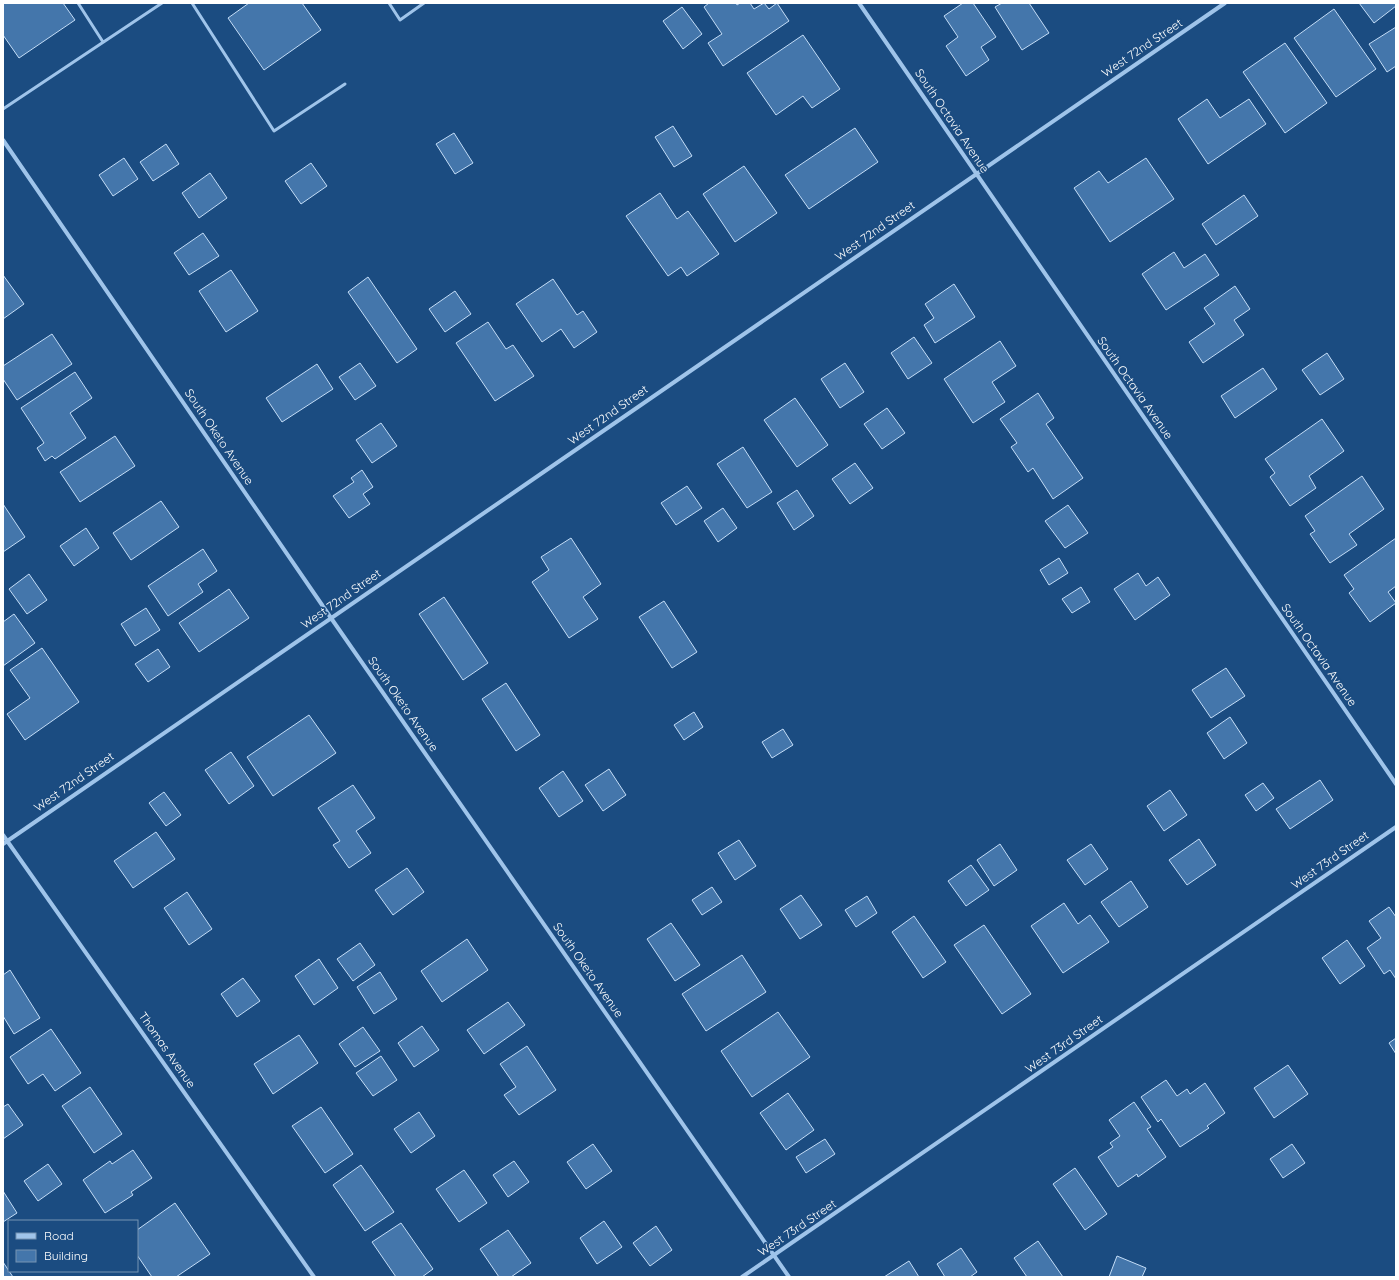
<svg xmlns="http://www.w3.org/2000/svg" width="1399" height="1280" viewBox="0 0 1399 1280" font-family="Quicksand,sans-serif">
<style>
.building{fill:#4476ab;stroke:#c4ddf7}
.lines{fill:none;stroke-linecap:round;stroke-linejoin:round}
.lane{stroke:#9fc4ea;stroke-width:3}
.street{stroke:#9fc4ea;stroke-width:4}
.labels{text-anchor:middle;stroke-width:3.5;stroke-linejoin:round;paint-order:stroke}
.street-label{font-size:12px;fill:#fff;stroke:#1b4c81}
</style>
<rect width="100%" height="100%" fill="#1b4c81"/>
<path class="building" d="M3,3h60l12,17 -56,38 -16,-23z
M249,3h53l19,27 -57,40 -36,-52z
M709,3h27l1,2 3,-2h10l4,6 10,-6 5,6 8,-6 12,18 -66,45 -15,-23 14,-9 -18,-27z
M963,3h10l23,34 -15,10 8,13 -23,16 -20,-30 12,-9 -14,-21z
M1002,3h27l20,30 -27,17 -27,-43z
M1359,3h37v3l-22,17z
M682,7l20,27 -19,15 -20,-28z
M1334,9l42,60 -40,28 -42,-59z
M1396,27v39l-9,6 -18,-28z
M803,35l37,54 -28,19 -9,-12 -27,19 -29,-42z
M1285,43l42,60 -42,30 -42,-61z
M1207,99l13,19 29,-19 17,25 -58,40 -30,-45z
M673,126l19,30 -18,11 -19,-30z
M855,128l23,34 -69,47 -24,-34z
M454,133l19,30 -18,11 -19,-30z
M166,144l13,20 -26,17 -13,-19z
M124,158l14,21 -25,17 -14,-21z
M1146,158l28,41 -64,43 -36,-54 25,-17 9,12z
M311,163l16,23 -26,18 -16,-23z
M744,166l33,47 -42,29 -32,-48z
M210,173l17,25 -28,20 -17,-25z
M660,193l17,26 11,-8 31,43 -32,22 -6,-9 -13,9 -42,-60z
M1244,195l14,21 -42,29 -14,-21z
M203,233l16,23 -30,19 -15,-22z
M1174,252l10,16 21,-14 14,21 -53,35 -24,-36z
M231,270l27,41 -32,21 -27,-41z
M3,275l21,29 -21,15z
M368,277l49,72 -20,14 -49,-71z
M553,279l24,36 6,-4 14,21 -23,16 -13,-19 -19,13 -26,-38z
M954,284l21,33 -40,26 -11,-18 10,-7 -9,-14z
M1235,286l15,23 -16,11 10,15 -41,28 -14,-21 26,-18 -11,-16z
M455,291l16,23 -26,18 -16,-23z
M488,322l18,27 7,-4 21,31 -39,25 -39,-58z
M52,334l20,30 -55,36 -14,-21v-13z
M914,337l18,26 -24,16 -17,-26z
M1000,341l16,25 -24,16 13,20 -32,21 -29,-44z
M1327,353l17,26 -24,16 -18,-25z
M360,363l16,23 -21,14 -16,-23z
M845,363l19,29 -24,16 -19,-29z
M317,364l16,25 -51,33 -16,-24z
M1263,368l14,21 -42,29 -14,-22z
M75,372l17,26 -22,15 16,25 -31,21 -3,-3 -7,5 -8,-13 7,-5 -23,-35z
M1038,393l16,25 -8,6 37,54 -30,21 -20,-31 -5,4 -17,-25 6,-4 -17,-24z
M795,398l33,47 -31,22 -33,-47z
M887,408l18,25 -23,16 -18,-25z
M1322,419l22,32 -35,25 7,12 -26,18 -20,-29 5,-4 -10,-14z
M381,423l16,23 -25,17 -16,-23z
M115,436l20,30 -55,36 -20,-30z
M743,447l29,45 -25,16 -30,-44z
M855,463l18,25 -23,16 -18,-25z
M362,470l11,17 -10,7 7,10 -21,14 -16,-22 21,-14 -3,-4z
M1362,476l22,33 -35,25 8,11 -27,18 -20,-29 5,-3 -10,-15z
M687,486l15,22 -26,17 -15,-22z
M797,490l17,26 -20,14 -17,-27z
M161,501l18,26 -48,33 -18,-27z
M3,504l22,33 -22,15z
M1068,505l20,28 -23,15 -20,-27z
M723,508l14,20 -19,14 -14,-21z
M86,528l13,20 -25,18 -14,-20z
M571,538l30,46 -18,13 15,22 -29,19 -37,-56 17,-12 -8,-13z
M1396,538v48l-8,6 8,11 -26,19 -21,-29 5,-4 -10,-14z
M203,549l14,22 -19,13 5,8 -35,24 -20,-30z
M1059,558l9,15 -19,12 -9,-15z
M1138,573l8,13 12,-9 12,18 -35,25 -21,-31z
M29,574l18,26 -20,14 -18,-25z
M1081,587l9,15 -18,11 -10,-14z
M229,589l20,29 -50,34 -20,-29z
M444,597l44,66 -25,17 -44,-66z
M664,601l33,51 -25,16 -33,-51z
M146,608l14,22 -25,16 -14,-22z
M14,614l21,29 -32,23v-44z
M42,648l37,54 -54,38 -18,-26 23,-16 -20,-28z
M158,649l12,18 -22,15 -13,-18z
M1226,668l19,28 -34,22 -19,-28z
M506,683l34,52 -24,16 -34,-52z
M694,712l9,15 -19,13 -10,-15z
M309,715l27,38 -63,43 -26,-39z
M1230,717l17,26 -23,16 -17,-26z
M783,729l10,16 -21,13 -10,-16z
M231,752l23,34 -25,18 -24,-34z
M609,769l17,26 -23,16 -18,-26z
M563,771l20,30 -24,16 -20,-29z
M1320,780l13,20 -43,29 -14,-20z
M1263,783l11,15 -18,13 -11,-16z
M353,785l22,33 -19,13 15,22 -22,15 -16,-23 7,-4 -22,-33z
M1170,790l17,25 -23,16 -17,-25z
M164,792l17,23 -15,11 -17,-23z
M156,832l19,27 -42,29 -19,-27z
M1199,839l17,26 -29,20 -18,-25z
M739,840l17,26 -21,14 -17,-27z
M1000,844l17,26 -23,16 -17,-26z
M1091,844l17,25 -23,16 -18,-25z
M971,865l18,25 -23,16 -18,-25z
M407,868l17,24 -31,23 -18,-25z
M1131,881l17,26 -29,20 -18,-25z
M712,887l10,15 -20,13 -10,-15z
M187,892l25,37 -23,16 -25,-37z
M801,895l21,30 -22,14 -20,-30z
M867,896l10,17 -21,14 -11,-17z
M1064,903l14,21 12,-9 19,27 -46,31 -32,-47z
M1389,907l7,10v62l-6,-9 -6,4 -17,-26 14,-10 -12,-17z
M914,916l32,46 -23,16 -31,-46z
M671,923l29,42 -25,16 -28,-42z
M984,925l47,69 -29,20 -48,-69z
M467,939l21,31 -46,32 -21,-31z
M1347,940l18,26 -25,18 -18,-26z
M360,943l15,22 -22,16 -16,-22z
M742,955l24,37 -60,39 -24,-37z
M319,959l19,29 -24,17 -19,-29z
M10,970l30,48 -26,16 -11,-18v-41z
M380,972l17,27 -23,15 -17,-27z
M243,978l17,23 -23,16 -16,-23z
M508,1002l17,23 -41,29 -17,-24z
M778,1012l32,45 -58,40 -31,-46z
M422,1026l17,24 -25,17 -16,-24z
M363,1027l17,24 -25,16 -16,-23z
M51,1029l30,44 -26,18 -12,-17 -15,10 -18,-27z
M299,1035l19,28 -45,31 -19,-30z
M1396,1038v16l-7,-11z
M527,1046l29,44 -37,25 -15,-20 12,-8 -16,-23z
M381,1056l16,24 -24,16 -17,-23z
M1288,1065l20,29 -34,24 -20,-30z
M1166,1080l11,16 10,-7 3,5 15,-11 20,30 -18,13 2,2 -29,19 -19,-28 -3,3 -17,-25z
M90,1087l32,47 -28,19 -32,-47z
M788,1093l26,37 -28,20 -26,-37z
M1134,1102l17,25 -4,2 19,28 -28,20 -1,-3 -19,13 -20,-30 15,-10 -3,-4 10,-7 -11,-16z
M8,1104l15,21 -20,14v-32z
M321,1107l32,47 -28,19 -33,-47z
M419,1112l16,24 -24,17 -17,-24z
M825,1139l10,15 -29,19 -10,-16z
M593,1144l19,27 -26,18 -19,-27z
M1292,1144l13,19 -22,15 -13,-19z
M133,1150l19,28 -21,14 2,3 -28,18 -22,-33 27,-19 2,3z
M514,1161l15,21 -21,15 -15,-22z
M48,1164l14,20 -24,17 -14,-20z
M361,1165l33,47 -29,19 -32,-46z
M1075,1168l32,46 -22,16 -32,-46z
M464,1170l23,33 -28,19 -23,-33z
M3,1191l14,22 -14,9z
M175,1203l35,51 -34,23h-24l-15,-22v-25z
M604,1221l18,26 -25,17 -17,-26z
M401,1223l32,46 -11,8h-26l-24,-35z
M656,1226l16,24 -22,16 -17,-23z
M508,1230l23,33 -20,14h-12l-19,-28z
M1038,1241l25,36h-36l-13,-19z
M961,1248l16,24 -7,5h-25l-8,-13z
M1117,1256l29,12 -4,9h-33z
M909,1261l10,16h-35z
M3,1262l10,15h-10z"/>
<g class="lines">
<path class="lane" d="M78,3l25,39
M192,3l82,128 71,-47
M389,3l11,17 24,-17
M3,109l159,-106"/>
<path class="street" d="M859,3l537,781
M3,140l328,478 458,659
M3,835l311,442
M3,844l1222,-841
M742,1277l654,-450"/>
</g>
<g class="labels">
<g class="street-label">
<text transform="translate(1142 48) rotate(-34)" y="4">West 72nd Street</text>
<text transform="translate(952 121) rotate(56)" y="4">South Octavia Avenue</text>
<text transform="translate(875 231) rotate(-35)" y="4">West 72nd Street</text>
<text transform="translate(1135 388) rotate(55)" y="4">South Octavia Avenue</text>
<text transform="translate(608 415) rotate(-35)" y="4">West 72nd Street</text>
<text transform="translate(219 437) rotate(56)" y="4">South Oketo Avenue</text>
<text transform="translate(341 599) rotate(-35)" y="4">West 72nd Street</text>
<text transform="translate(1319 655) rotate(55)" y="4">South Octavia Avenue</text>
<text transform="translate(403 704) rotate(55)" y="4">South Oketo Avenue</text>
<text transform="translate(74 782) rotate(-35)" y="4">West 72nd Street</text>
<text transform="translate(1330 860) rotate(-35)" y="4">West 73rd Street</text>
<text transform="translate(588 970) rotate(55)" y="4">South Oketo Avenue</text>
<text transform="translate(1064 1044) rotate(-35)" y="4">West 73rd Street</text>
<text transform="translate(167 1050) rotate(55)" y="4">Thomas Avenue</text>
<text transform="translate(797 1228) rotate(-34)" y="4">West 73rd Street</text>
</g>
</g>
<rect width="1399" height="1280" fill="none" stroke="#ffffff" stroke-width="8"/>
<rect x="8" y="1220" width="130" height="52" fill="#1b4c81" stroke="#7694b3"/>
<rect x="16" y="1233" width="20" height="6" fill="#9fc4ea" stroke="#7694b3"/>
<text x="44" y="1240" font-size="12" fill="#ffffff">Road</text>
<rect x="16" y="1250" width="20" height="12" fill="#4476ab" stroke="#7694b3"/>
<text x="44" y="1260" font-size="12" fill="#ffffff">Building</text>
</svg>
